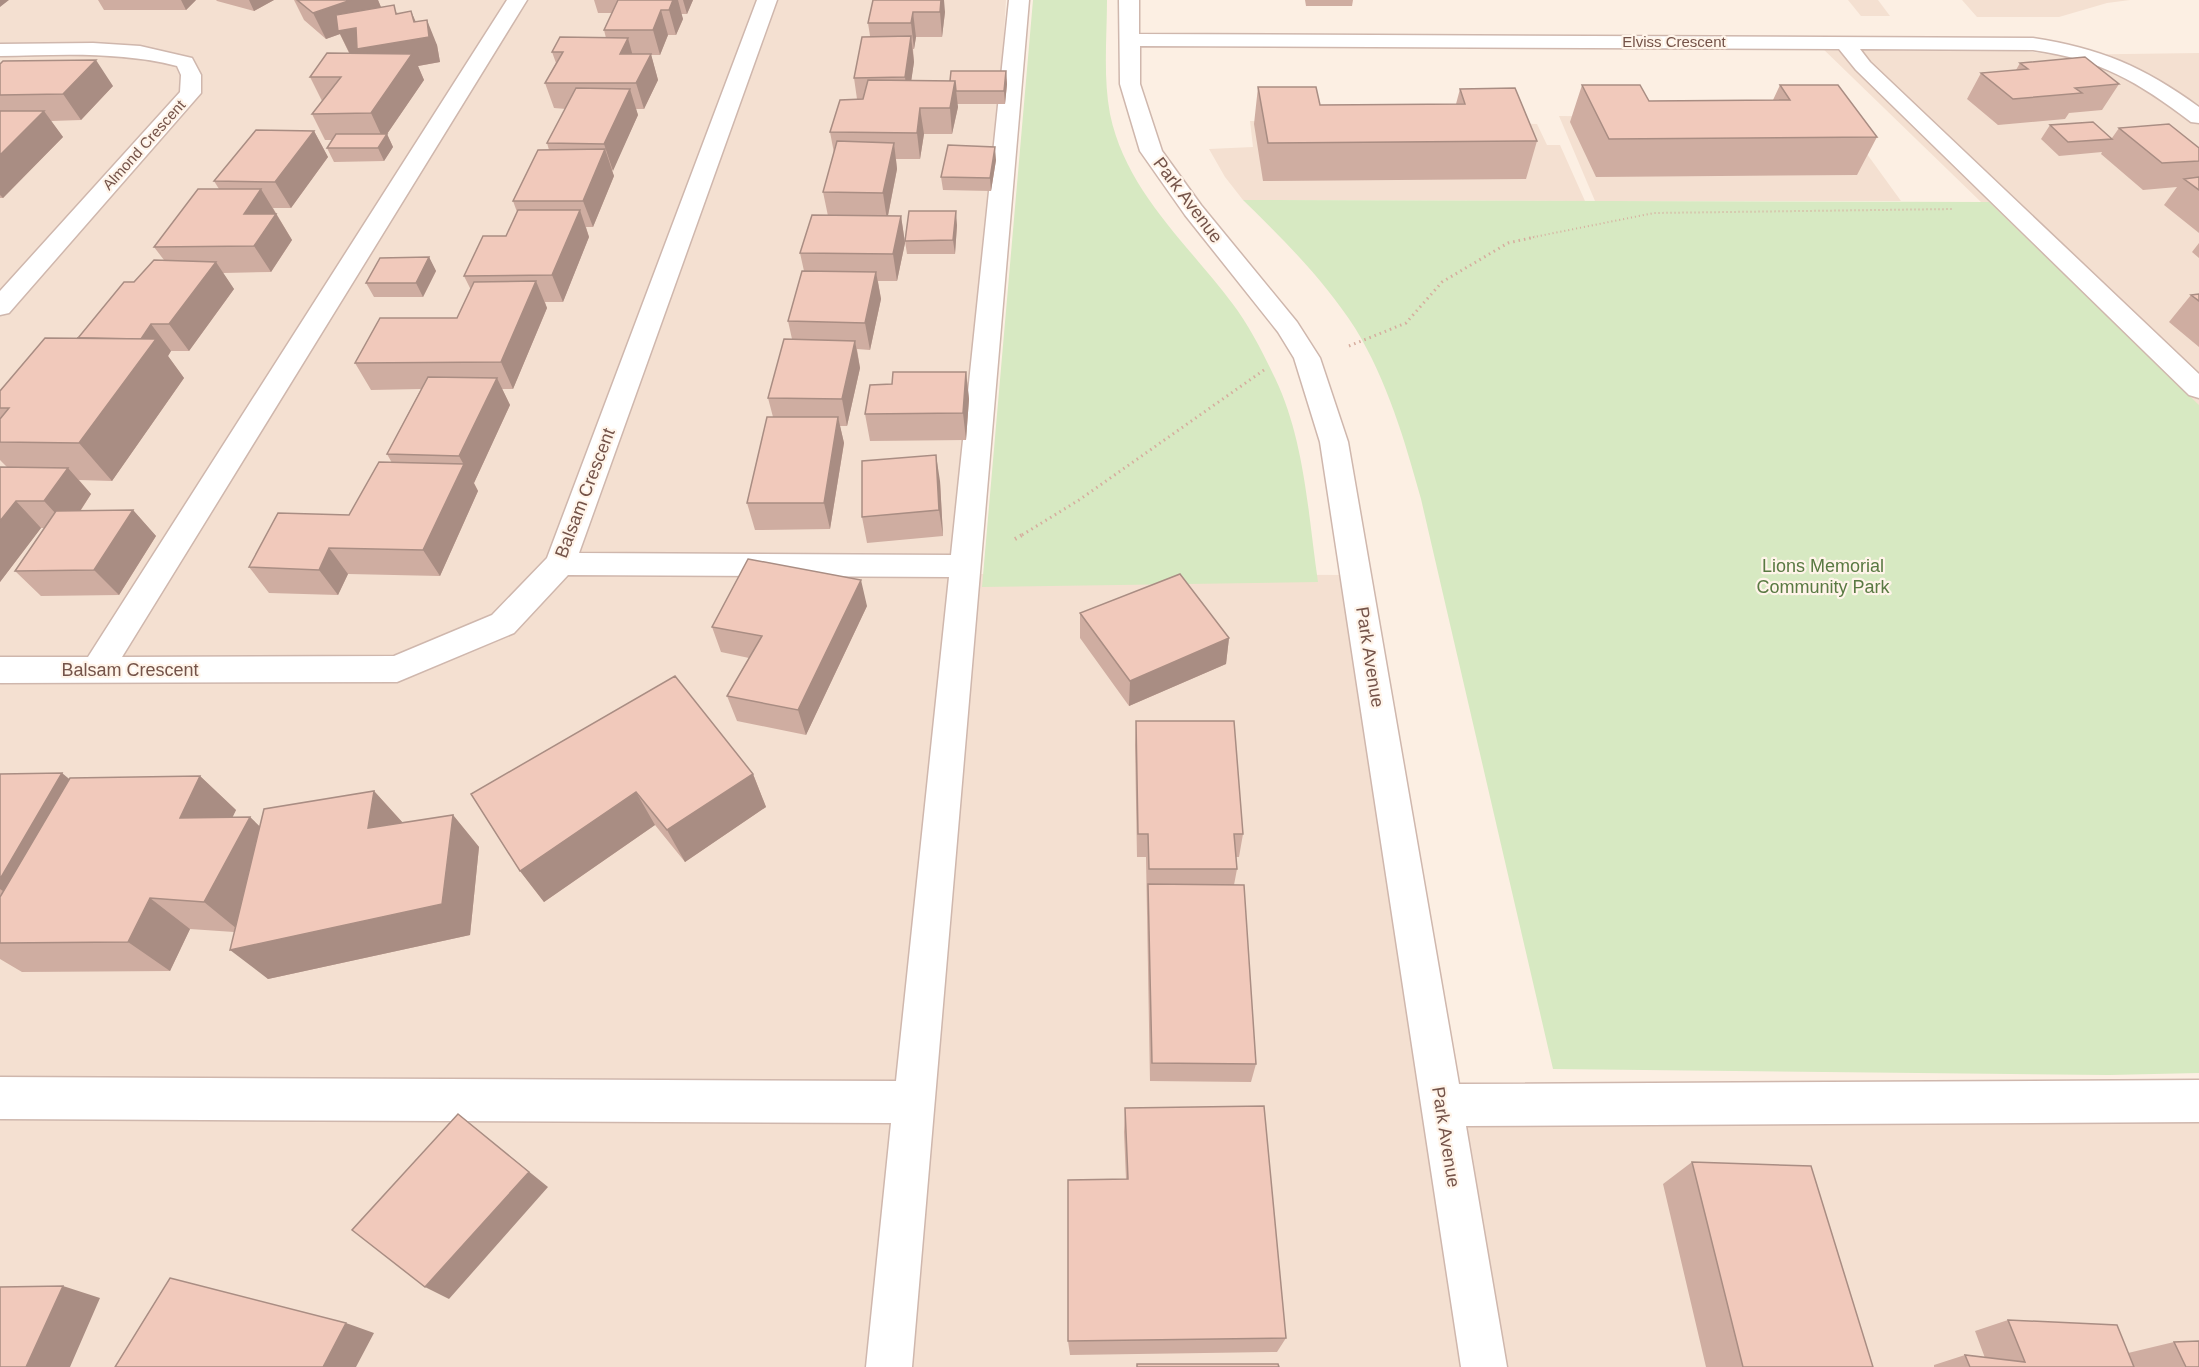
<svg xmlns="http://www.w3.org/2000/svg" width="2199" height="1367" viewBox="0 0 2199 1367" font-family="Helvetica,sans-serif">
<style>
.residential{fill:#f4e0d1}
.green{fill:#d7e9c2}
.lines{fill:none;stroke-linecap:round;stroke-linejoin:round}
.minor-casing{stroke:#cfb7ad;stroke-width:3}
.path-far2{stroke:#d6ad9e;stroke-width:2;stroke-dasharray:1 3;stroke-linecap:butt}
.path-far1{stroke:#d6ad9e;stroke-width:3;stroke-dasharray:1.5 4;stroke-linecap:butt}
.path{stroke:#d6ad9e;stroke-width:4;stroke-dasharray:1.5 4.5;stroke-linecap:butt}
.minor{fill:#fff;fill-rule:evenodd}
.wall{fill:#cfada1}
.shaded-wall{fill:#a98d83}
.building{fill:#f1c9bb;stroke:#a98d83;stroke-width:1.5}
.labels{text-anchor:middle;stroke-width:4.5;stroke-linejoin:round;paint-order:stroke}
.far-street-label{font-size:15px;fill:#745349;stroke:#fff4e9}
.street-label{font-size:18px;fill:#745349;stroke:#fff4e9}
.park-label{font-size:18px;fill:#597942;stroke:#fff4e9}
</style>
<rect width="100%" height="100%" fill="#fcefe3"/>
<path class="residential" d="M0,0h1006l-34,574 388,1 81,530 758,9v253h-2199z
M1848,0h30l12,16h-29z
M1962,0h168l-23,3 -48,14h-82z
M1982,44l70,11 147,-2v367l-218,-218 -162,-157z
M1559,116l265,3 22,6 55,76h-306z
M1250,121l287,3 10,21h13l25,56 -342,-1 -18,-23 -16,-28 44,-2z"/>
<path class="green" d="M1033,0h74c0,37 -4,77 3,114 16,77 77,129 122,189 17,22 31,50 43,75 30,63 33,136 43,204l-336,5z
M1243,200l746,2 210,203v668l-90,2 -556,-6 -132,-570c-16,-58 -34,-119 -66,-171 -31,-48 -71,-88 -112,-128z"/>
<g class="lines">
<defs>
<path id="minor" d="M507,0h20l-405,657 272,-1 98,-41 55,-57 210,-558h20l-198,553 372,2 58,-555h20l-117,1367h-46l25,-244 -891,-4v-42l896,4 53,-504 -381,-2 -54,58 -117,49 -397,1v-26h88z
M1119,0h20v34l894,4c67,10 111,29 166,69v16l-8,-1c-54,-41 -90,-62 -158,-72l-173,-1 10,13 329,312v24l-10,-3 -333,-325 -17,-21 -699,-3v38l22,67 39,54 96,117 23,36 28,84 111,642 740,-4v42l-733,4 41,241h-46l-141,-925 -26,-84 -16,-26 -93,-117 -45,-64 -20,-67z
M93,43l47,3 52,12 9,17v18l-192,220 -9,2v-24l180,-199 1,-17 -4,-9c-58,-15 -118,-11 -177,-10v-12z"/>
</defs>
<use href="#minor" class="minor-casing"/>
<path class="path-far2" d="M1529,238l125,-25 299,-4"/>
<path class="path-far1" d="M1349,346l57,-23 36,-41 66,-39 27,-6
M1022,535l57,-35 185,-130"/>
<path class="path" d="M1015,539l9,-5"/>
<use href="#minor" class="minor"/>
</g>
<path class="wall" d="M98,0h98l-10,10h-82z
M216,0h58l-20,11 -37,-10z
M294,0h84l3,7 17,6 18,9 21,23 3,17 -22,4 6,14 -37,54 6,13 -9,14 -50,1 -7,-14 6,-8h-8l-13,-26 10,-13 -12,-24 39,-24 -9,-19 -14,5 -22,-19z
M594,0h99l-6,14h-6l2,5 -7,16h-8l-8,20h-9l7,25 -14,29h-8l2,6 -26,56 2,5 -21,51h-7l3,10 -26,65h-18l2,6 -34,81h-11l8,16 -36,78 4,8 -38,85 -92,-2 -10,21 -69,-2 -20,-26 100,-52 43,-52 -5,-9 34,-65 -50,1 -16,-27 102,-45 14,-28 -7,-14 42,-40 11,-24 -4,-11 36,-51 -2,-7 19,-34 -12,-1 -9,-25 11,-20 -4,-11 54,-14 -2,-8 8,-17h-14z
M873,0l72,12 -3,25h-26l-2,12h-1l1,13 -3,19h39l56,-10 1,13 -2,20h-48l1,3 -6,27h-28l-4,25h-24l1,10 -9,47h13l4,27 -8,38h-19l3,18 -11,51 -13,-1 3,19 -13,58h-7l4,17 -14,86 -75,1 -8,-27 26,-86 -5,-19 24,-59 -4,-18 16,-50 -4,-18 28,-37 -5,-24 11,-39 -4,-21 27,-33 -3,-21 16,-42 -2,-13z
M1305,0h48l-1,6h-46z
M2020,63l99,21 -17,26 -33,3 -4,6 -67,6 -31,-26 14,-26 35,-3z
M0,64l113,22 -32,34 -30,1 12,16 -60,61h-3z
M1582,85l67,16 124,-1 7,-15 97,52 -20,38 -261,2 -26,-55z
M1258,87l62,18 136,-1 4,-15 77,52 -11,38 -263,2 -9,-57z
M2050,125l62,13 7,-10 80,20v85l-35,-28 13,-18 -34,3 -42,-36 1,-2 -43,4 -18,-17z
M314,131l14,26 -37,51h-18l19,32 -21,32 -48,1 11,16 -45,62h-18l-3,5 16,22 -72,103 -33,-1 12,14 -10,16h52l23,26 -37,59 -78,1 -26,-25 30,-43h-4l-41,54 7,-115 -7,-7v-69l78,-53 56,-56 30,-22 -10,-13 65,-58 -5,-8z
M996,160l-5,31 -48,-1 -2,-13z
M957,225l-2,29h-48l-2,-13z
M2199,243v15l-7,-6z
M429,257l7,14 -13,26h-49l-8,-14z
M2199,294v53l-30,-25 22,-27z
M966,372l3,27 -3,41 -96,1 -5,-27 27,-30z
M940,481l3,55 -76,7 -5,-26z
M867,606l-61,129 -69,-14 -10,-25 22,-38 -28,-6 -9,-25z
M1080,613l149,25 -3,26 -97,42 -49,-68z
M1136,721l107,113 -4,23h-3l1,12 -3,16 22,179 -5,18 -101,-1 -4,-224h-9l-2,-112z
M0,774l69,5 131,-3 36,34 -4,7h18l9,9 115,-35 29,32 50,-8 26,32 -9,88 -202,44 -34,-47 -44,-3 -20,42 -148,1 -22,-13z
M753,774l13,33 -81,55 -30,-37 -111,77 -24,-31 -49,-77z
M1125,1108l161,230 -9,14 -207,3 -2,-14 58,-162 -2,-47z
M1692,1162l181,205h-167l-43,-183z
M2008,1320l120,33 46,-11 25,25h-265v-2l31,-10 20,3 -10,-27z"/>
<path class="shaded-wall" d="M0,0h9l-9,7z
M181,0h15l-10,10z
M249,0h25l-20,11z
M351,0h27l7,17 29,5 -3,-11 12,27 4,-18 10,25 3,17 -22,4 6,14 -37,54 6,13 -9,14 -6,-13 5,-9 -12,-26 -20,-57 -11,-22 -14,5 -13,-26z
M673,0h5l5,19 -7,16 -7,-25z
M683,0h10l-6,14z
M941,0h3l1,12 -3,25 -2,-25z
M661,10l7,25 -8,20 -7,-25z
M913,12l3,25 -2,12 -3,-26z
M911,36l3,26 -6,41 -3,-26z
M628,38l7,26 -15,-10z
M651,54l7,26 -14,29 -8,-26z
M96,60l17,26 -32,34 -18,-26z
M1006,71l1,13 -2,20 -1,-13z
M955,81l3,26 -6,27 -2,-26z
M630,89l8,26 -25,56 -9,-27z
M920,108l4,26 -4,25 -3,-26z
M44,111l19,26 -60,61 -3,-3v-40z
M314,131l14,26 -37,51 -16,-26z
M894,143l3,26 -10,51 -4,-27z
M995,147l1,13 -5,31 -1,-13z
M605,149l9,27 -21,51 -10,-26z
M261,189l31,51 -21,32 -17,-26 -10,-32z
M580,210l9,27 -26,65 -11,-27z
M956,211l1,14 -2,29 -2,-14z
M901,216l4,27 -8,38 -4,-27z
M429,257l7,14 -13,26 -7,-14z
M216,262l18,27 -45,62 -20,-27z
M876,272l5,27 -11,51 -5,-27z
M536,281l11,27 -34,81 -12,-27z
M151,324l20,27 -3,5 16,22 -72,103 -33,-38 60,-101z
M855,341l5,27 -13,58 -5,-27z
M966,372l3,27 -3,41 -3,-27z
M497,378l13,27 -36,78 -15,-27z
M838,417l6,26 -14,86 -6,-26z
M936,455l4,26 3,55 -4,-26z
M464,464l14,27 -38,85 -17,-26z
M68,468l23,26 -22,34 -25,-27z
M16,501l25,27 -41,54v-61z
M133,510l23,26 -37,59 -25,-25z
M329,548l19,26 -10,21 -19,-25z
M861,580l6,26 -61,129 -8,-25z
M1229,638l-3,26 -97,42 1,-25z
M62,773l41,34 -61,110 -42,-28v-10z
M753,774l13,33 -81,55 -18,-32z
M200,776l36,34 -19,40 -37,-32z
M374,791l29,32 -35,5z
M636,792l19,33 -111,77 -24,-31z
M453,815l26,32 -9,88 -202,44 -38,-29z
M250,817l34,33 -42,83 -38,-31z
M150,898l40,31 -20,42 -42,-29z
M458,1114l90,73 -99,112 -24,-12z
M63,1286l37,12 -30,69h-44z
M346,1323l28,10 -18,34h-33z"/>
<path class="building" d="M297,0h54l-38,13z
M618,0h55l-4,10h-8l-8,20h-49z
M873,0h68l-1,12h-27l-2,11h-43z
M394,5l2,9 15,-3 3,11 13,-2 2,17 -72,12 -1,-21 -18,3 -2,-16z
M911,36l-6,41 -51,1 8,-41z
M560,37l68,1 -8,16h31l-15,29h-91l18,-31h-11z
M327,53l85,1 -41,59 -59,1 29,-37h-31z
M2085,57l34,27 -44,4 7,5 -69,6 -32,-26 47,-4 -8,-6z
M96,60l-33,34 -63,1v-31l3,-3z
M951,71h55l-2,20h-48l-1,-10h-5z
M868,80l87,1 -5,27h-30l-3,25 -87,-1 10,-32 23,-1z
M1582,85h58l9,16 141,-1 -10,-15h58l39,52 -268,2z
M1258,87h58l4,18 145,-1 -5,-15 55,-1 22,53 -269,2z
M576,88l54,1 -26,55 -57,-1z
M0,111h44l-44,44z
M2093,122l19,17 -44,3 -18,-17z
M2169,124l30,24v13l-37,2 -43,-35z
M256,130l58,1 -39,51 -61,-1z
M336,134h51l-9,14h-51z
M837,141l57,2 -11,50 -60,-1z
M948,145l47,2 -5,31 -49,-1z
M605,149l-22,52h-70l25,-51z
M2199,177v13l-15,-11z
M198,189h63l-17,25h32l-22,32 -100,1z
M518,210h62l-28,65 -88,1 19,-40h23z
M909,211h47l-3,29 -48,1z
M812,215l89,1 -8,38 -93,-1z
M429,257l-13,26h-50l14,-25z
M154,260l62,2 -47,62h-18l-10,15 -63,-1 46,-56h10z
M802,271l74,1 -11,51 -77,-2z
M536,281l-35,81 -146,1 25,-45h77l17,-36z
M2199,294v7l-8,-6z
M45,338l111,1 -77,104 -79,-1v-23l9,-11h-9v-17z
M784,339l71,2 -13,58 -74,-1z
M893,372h73l-3,41 -98,1 5,-29 22,-1z
M428,377l69,1 -38,78 -72,-2z
M767,417h71l-14,86h-77z
M936,455l3,55 -77,7v-56z
M379,462l85,2 -41,86 -94,-2 -10,22 -70,-3 29,-54 71,2z
M0,467l68,1 -24,33h-28l-16,20z
M133,510l-39,60 -79,1 41,-60z
M748,559l113,21 -63,130 -71,-14 35,-60 -50,-9z
M1180,574l49,64 -99,43 -50,-68z
M675,676l78,98 -86,56 -31,-38 -116,79 -49,-77z
M1136,721h98l9,113h-9l3,35h-88l-1,-35h-10z
M62,773l-62,106v-105z
M200,776l-20,42 70,-1 -46,85 -54,-4 -22,44 -128,1v-46l70,-119z
M374,791l-6,37 85,-13 -11,89 -212,46 34,-141z
M1148,884l96,1 12,179 -104,-1z
M1264,1106l22,232 -218,3v-161l60,-1 -3,-71z
M458,1114l71,58 -104,115 -73,-57z
M1692,1162l119,4 62,201h-130z
M170,1278l176,45 -23,44h-208z
M63,1286l-37,81h-26v-80z
M2008,1320l109,5 17,42h-164l-5,-12 60,7z
M2199,1341v26h-13l-12,-25z
M1137,1364h141l1,3h-142z"/>
<g class="labels">
<g class="far-street-label">
<text x="1674" y="47">Elviss Crescent</text>
<text transform="translate(144 145) rotate(-48)" y="5">Almond Crescent</text>
</g>
<g class="street-label">
<text transform="translate(1188 200) rotate(53)" y="6">Park Avenue</text>
<text transform="translate(585 493) rotate(-69)" y="6">Balsam Crescent</text>
<text transform="translate(1370 657) rotate(81)" y="6">Park Avenue</text>
<text x="130" y="676">Balsam Crescent</text>
<text transform="translate(1446 1137) rotate(81)" y="6">Park Avenue</text>
</g>
<g class="park-label">
<text x="1823" y="572">Lions Memorial<tspan x="1823" dy="21">Community Park</tspan></text>
</g>
</g>
</svg>
